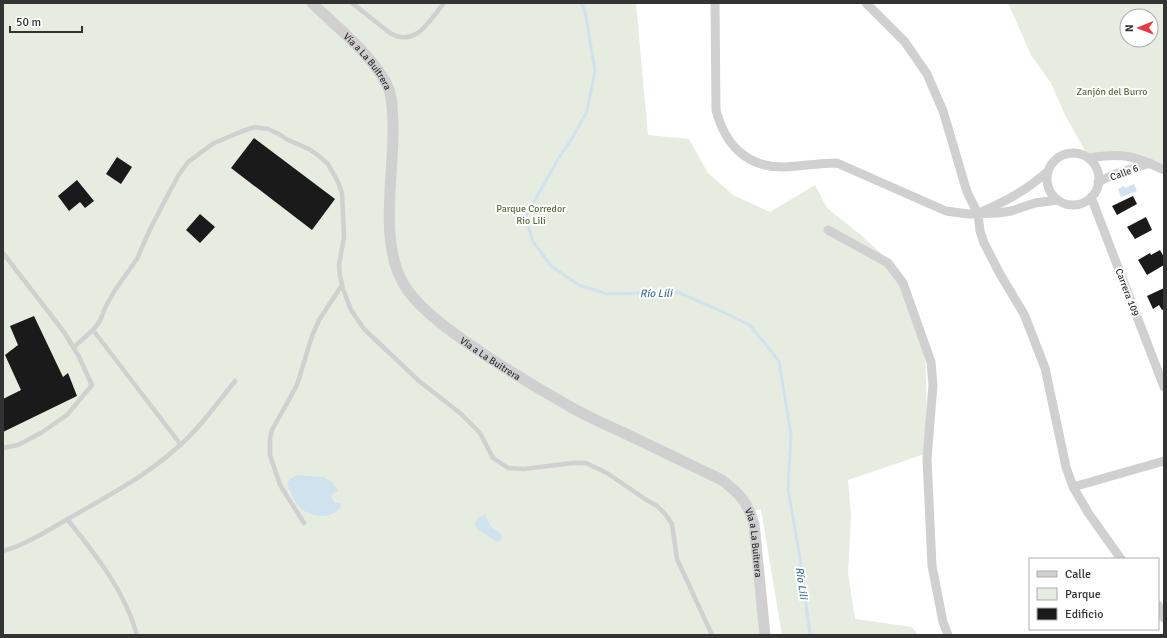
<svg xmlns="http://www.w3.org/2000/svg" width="1167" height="638" viewBox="0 0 1167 638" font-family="Signika,sans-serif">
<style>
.green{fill:#e6ecdf;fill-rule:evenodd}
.water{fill:#cfe2ee}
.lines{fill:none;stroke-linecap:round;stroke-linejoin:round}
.stream{stroke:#cfe2ee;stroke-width:3}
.building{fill:#1a1a1a}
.service{stroke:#d0d0d0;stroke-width:4.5}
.minor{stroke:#d0d0d0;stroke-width:9}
.tertiary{stroke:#d0d0d0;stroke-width:11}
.labels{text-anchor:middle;stroke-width:4;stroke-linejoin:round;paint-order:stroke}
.street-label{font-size:10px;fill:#333;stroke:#fff}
.park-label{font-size:10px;fill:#56703f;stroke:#fff}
.water-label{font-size:11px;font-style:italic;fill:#3f7597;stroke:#fff}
</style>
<rect width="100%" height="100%" fill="#fff"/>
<path class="green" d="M3,3h633l12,132 41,4 19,34 25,22 37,17 45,-27 12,23 34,27 34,31 30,81 3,106 -80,27 3,36 -3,57 7,46 57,8 6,8h-136l-21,-126 -10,3 14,123h-762z
M1008,3h156v167l-31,-13 -44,1 -24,-43 -14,-32 -20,-28zM1127,16h24v24h-24z"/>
<path class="water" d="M1134,184l3,7 -16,6 -3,-8 6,-3 1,2z
M298,475l25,2 9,5 6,9 -5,2c-3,4 -1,7 2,10h6v3c-9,15 -34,12 -44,-2 -4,-6 -7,-13 -10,-20l3,-5z
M485,514l6,13 10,7 1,6 -5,2 -20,-13 -2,-6 2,-4z"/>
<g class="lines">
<path class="stream" d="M581,3l4,8 10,60 -8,40 -14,26 -15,22 -32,57 6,24 19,26 28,19 28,9 70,-2 40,17 33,16 29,36 12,74 -3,54 12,69 10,77"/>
</g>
<path class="building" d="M254,138l81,61 -23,31 -81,-62z
M117,157l15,10 -11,17 -15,-10z
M77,180l17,21 -9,7 -5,-6 -11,9 -11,-15z
M1133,196l4,8 -20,11 -5,-9z
M200,214l15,13 -15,16 -14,-13z
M1146,217l6,13 -17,9 -8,-12z
M1160,250l4,7v8l-17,10 -9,-15 12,-7 1,2z
M1164,288v21l-2,1 -3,-5 -6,4 -6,-13z
M34,316l29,61 5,-4 9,23 -74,36v-33l18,-9 -16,-35 13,-10 -8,-19z"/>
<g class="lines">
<path class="service" d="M352,3l38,30c26,15 39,-12 54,-30
M3,253l61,79 14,23 14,30 -25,30 -26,18 -23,12 -15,3
M93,330l88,115
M74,347l19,-17 7,-9 6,-15 9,-16 22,-31 14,-32 27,-51 10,-14 26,-19 29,-12 12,-4 13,2 11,5 9,6 21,9 10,7 9,8 10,18 4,11 2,44 -5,28 1,11 3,13 8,21 13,19 55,52 41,32 20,20 13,25 15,10 16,1 49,-6h13l21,10 38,26 12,7 9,9 6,9 5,35 35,76
M67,519c28,35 58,72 70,116
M304,523l-24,-38 -10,-30v-17l2,-8 25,-45 15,-49 7,-16 23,-35
M3,551c23,-6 45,-21 65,-32 39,-23 79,-43 112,-74 21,-18 38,-43 55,-64"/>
<path class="minor" d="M715,3l1,107c9,35 31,58 69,57 18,-1 35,-4 52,-4l109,48 22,3 30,-1 13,-2 24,-8 23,-3
M866,3l39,39 22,32 16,37 24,81 11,22 2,17 4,12 16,31 24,40 21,54 21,99 7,20 16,27 32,45
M1047 179a26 26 0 1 1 52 0a26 26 0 1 1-52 0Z
M1089,158c32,-6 46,-2 75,12
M1098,182l17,-8 35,-11
M1091,197l73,190
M983,211c25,-11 44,-21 65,-40
M828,230l60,33 15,20 28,79 2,23 -6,74 5,107 11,56 5,13
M1073,487l91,-26
M1158,605l6,13"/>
<path class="tertiary" id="s1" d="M312,3c23,22 62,54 75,82 6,11 5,24 6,37 2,48 -15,117 10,161 12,22 42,44 63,59 33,23 67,44 103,64 17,10 35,18 53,26 33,16 66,32 100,48 18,14 25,21 32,44l11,111"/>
</g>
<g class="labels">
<g class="street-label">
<text dy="4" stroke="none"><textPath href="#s1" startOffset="81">Vía a La Buitrera</textPath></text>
<text transform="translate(1124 172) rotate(-20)" y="4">Calle 6</text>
<text transform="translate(1128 292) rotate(69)" y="4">Carrera 109</text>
<text dy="4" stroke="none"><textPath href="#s1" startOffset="429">Vía a La Buitrera</textPath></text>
<text dy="4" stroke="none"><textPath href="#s1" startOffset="765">Vía a La Buitrera</textPath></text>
</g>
<g class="park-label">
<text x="1112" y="95">Zanjón del Burro</text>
<text x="531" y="212">Parque Corredor<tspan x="531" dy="12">Rio Lili</tspan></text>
</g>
<g class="water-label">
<text transform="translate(656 293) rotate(-1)" y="4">Río Lili</text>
<text transform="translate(802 583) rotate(82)" y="4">Río Lili</text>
</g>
</g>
<rect width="1167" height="638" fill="none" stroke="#333333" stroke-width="8"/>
<rect x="1029" y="558" width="130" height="72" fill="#ffffff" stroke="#adadad"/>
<rect x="1037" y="571" width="20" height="6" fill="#d0d0d0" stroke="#adadad"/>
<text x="1065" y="578" font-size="12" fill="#333333">Calle</text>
<rect x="1037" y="588" width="20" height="12" fill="#e6ecdf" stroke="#adadad"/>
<text x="1065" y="598" font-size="12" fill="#333333">Parque</text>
<rect x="1037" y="608" width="20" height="12" fill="#1a1a1a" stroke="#adadad"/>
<text x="1065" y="618" font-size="12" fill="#333333">Edificio</text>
<g transform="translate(1139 28) rotate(269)"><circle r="19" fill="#ffffff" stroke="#adadad"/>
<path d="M0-3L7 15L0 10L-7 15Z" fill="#e63946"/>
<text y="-6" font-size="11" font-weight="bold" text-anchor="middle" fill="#333333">N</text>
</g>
<path d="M10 26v6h72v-6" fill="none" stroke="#333333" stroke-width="2"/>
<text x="16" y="26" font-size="12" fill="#333333" stroke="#ffffff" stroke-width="3" paint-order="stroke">50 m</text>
</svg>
